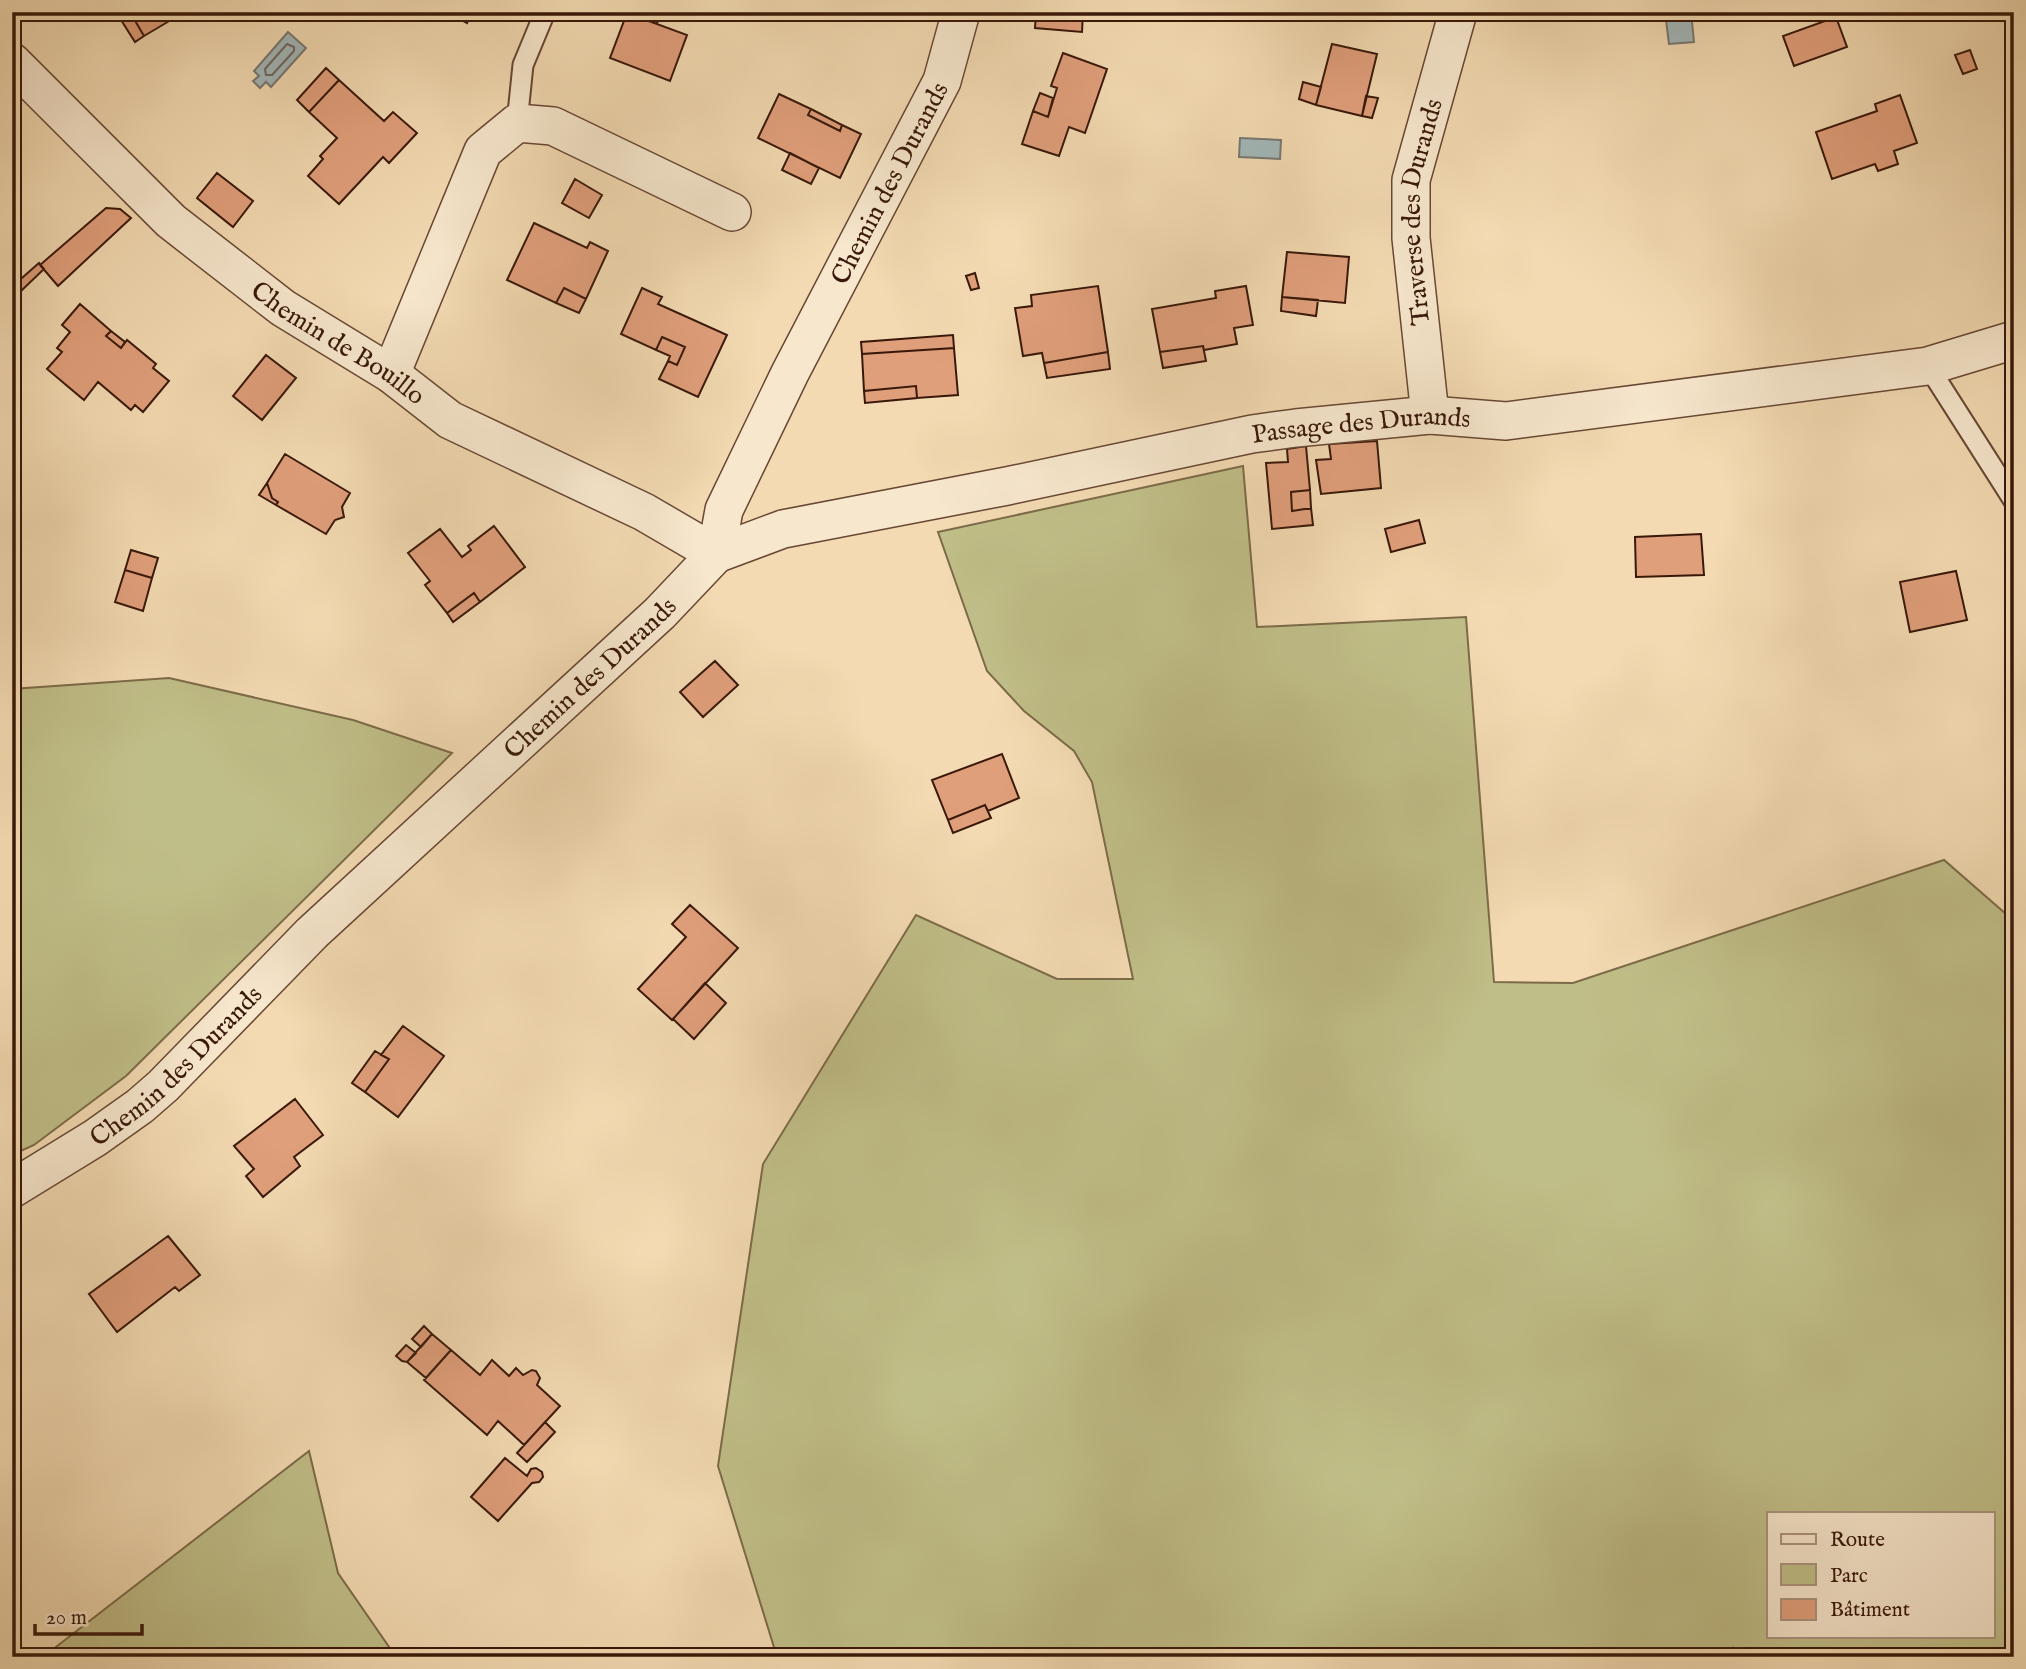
<svg xmlns="http://www.w3.org/2000/svg" width="2026" height="1669" viewBox="0 0 2026 1669" font-family="'IM FELL English',serif">
<style>
.green{fill:#c0be88;stroke:#7c6b49;stroke-width:2;fill-rule:evenodd}
.water{fill:#a2b7b9;stroke:#787773;stroke-width:2}
.lines{fill:none;stroke-linecap:round;stroke-linejoin:round}
.shore{stroke:#6e6862;stroke-width:2}
.building{fill:#e09f7b;stroke:#39180a;stroke-width:2}
.lane-casing{stroke:#684834;stroke-width:23}
.street-casing{stroke:#684834;stroke-width:40}
.lane{stroke:#f7e7cd;stroke-width:19}
.street{stroke:#f7e7cd;stroke-width:37}
.labels{text-anchor:middle;stroke-width:5;stroke-linejoin:round;paint-order:stroke}
.street-label{font-size:26px;fill:#39180a;stroke:#f7e7cd}
</style>
<rect width="100%" height="100%" fill="#f3dab2"/>
<filter id="stains"><feTurbulence type="fractalNoise" baseFrequency=".00286" numOctaves="4"/><feColorMatrix values="0 0 0 0 .2 0 0 0 0 .09 0 0 0 0 .02 0 0 0 .5 -.17"/></filter>
<radialGradient id="worn" r=".72"><stop offset=".6" stop-color="#630" stop-opacity="0"/><stop offset="1" stop-color="#630" stop-opacity=".3"/></radialGradient>
<path class="green" d="M1243,466l14,161 209,-10 28,365 79,1 371,-123 70,61v736h-276l-5,-9 -4,9h-952l-59,-191 45,-302 153,-249 141,64h76l-41,-197 -18,-31 -50,-40 -37,-40 -49,-139zM1769,1513h224v123h-224z
M169,678l184,42 99,33 -326,323 -92,69 -22,10v-466z
M309,1451l29,122 58,84h-353z"/>
<path class="water" d="M1665,12h26l3,30 -25,2z
M288,32l18,16 -35,39 -5,-5 -6,6 -7,-7 6,-5 -5,-5z
M1240,138l41,2 -1,19 -41,-2z"/>
<g class="lines">
<path class="shore" d="M287,44l7,3v4l-22,24h-6l-1,-6z"/>
</g>
<path class="building" d="M116,12h14l14,24 -9,6z
M130,12h43l3,5 -32,19z
M454,12h18l-5,11 -14,-8z
M627,12h34l-4,12z
M1036,12h47l-1,20 -47,-4z
M627,13l60,22 -17,46 -60,-23z
M1836,17l11,30 -53,19 -11,-30z
M1332,44l45,10 -15,62 -46,-11z
M1970,50l7,19 -14,5 -8,-19z
M1063,53l44,16 -22,64 -16,-6 -10,29 -37,-12 11,-33 15,6 9,-29 -6,-2z
M326,68l13,12 -30,32 -12,-12z
M339,80l45,41 9,-9 24,21 -28,30 -6,-6 -44,47 -31,-28 15,-17 -3,-3 17,-18 -28,-26z
M1303,82l18,5 -5,18 -17,-6z
M1040,93l13,5 -5,19 -15,-6z
M779,94l32,15 -3,6 32,16 2,-6 19,9 -21,44 -82,-40z
M1900,95l17,48 -23,8 4,13 -20,7 -3,-7 -43,15 -16,-47 61,-21 -2,-7z
M1366,96l12,2 -6,20 -10,-2z
M811,109l31,16 -2,6 -32,-16z
M790,153l29,15 -8,16 -29,-14z
M217,173l36,28 -20,26 -36,-29z
M575,179l27,16 -13,23 -27,-15z
M106,208l14,1 11,9 -73,68 -18,-21z
M534,223l53,25 3,-6 18,9 -22,48 -22,-11 -8,15 -49,-23z
M1287,252l62,5 -4,46 -63,-6z
M39,263l5,6 -23,22 -6,-7z
M975,273l4,15 -8,2 -5,-14z
M1098,286l10,66 -64,11 -2,-10 -19,3 -8,-48 17,-2 -1,-11z
M1246,286l7,39 -19,3 3,16 -33,6 -1,-4 -43,6 -8,-43 64,-11 -1,-7z
M564,288l22,11 -7,14 -23,-10z
M642,288l20,9 -4,7 69,31 -29,62 -39,-18 9,-18 9,4 8,-18 -23,-10 -6,13 -35,-16z
M1282,297l36,3 -2,16 -35,-5z
M80,304l31,27 -5,5 15,12 6,-8 29,24 -3,4 16,13 -26,31 -8,-7 -4,5 -33,-28 -14,18 -37,-31 15,-17 -5,-4 13,-16 -8,-7z
M111,331l14,11 -4,6 -15,-12z
M953,335l1,13 -92,6 -1,-12z
M662,337l23,10 -8,18 -9,-4 2,-5 -14,-6z
M1203,346l3,15 -43,7 -3,-16z
M954,348l4,47 -41,3 -1,-12 -52,5 -2,-37z
M1108,352l2,17 -63,9 -3,-15z
M266,355l30,23 -34,42 -29,-24z
M916,386l1,12 -52,5 -1,-12z
M1377,441l4,47 -60,6 -5,-34 15,-1 -2,-15z
M1306,446l4,44 -19,2 1,19 19,-3 2,17 -41,4 -6,-66 22,-1 -1,-13z
M285,454l65,39 -8,14 2,10 -9,3 -9,14 -50,-29 2,-3 -6,-4 -5,-15z
M267,483l5,15 6,4 -2,3 -17,-10z
M1310,490l1,18 -19,3 -1,-19z
M1419,520l6,23 -34,9 -6,-23z
M494,526l31,41 -45,35 -6,-9 -27,20 -22,-28 5,-4 -22,-28 32,-24 22,28 9,-7 -3,-4z
M1701,534l3,41 -68,2 -1,-40z
M131,550l27,8 -6,20 -27,-8z
M125,570l27,8 -9,33 -28,-9z
M1956,571l11,49 -57,12 -10,-50z
M474,593l6,9 -27,20 -6,-9z
M715,661l23,24 -35,32 -23,-25z
M1002,754l17,44 -31,13 -3,-6 -37,15 -16,-40z
M985,805l6,13 -38,15 -5,-13z
M690,905l48,43 -66,72 -34,-31 48,-52 -14,-13z
M705,983l21,20 -32,36 -21,-20z
M403,1026l41,30 -46,61 -33,-25 24,-33 -8,-4z
M375,1051l14,8 -24,33 -13,-9z
M295,1099l28,36 -29,22 6,9 -37,31 -17,-21 8,-7 -20,-23z
M168,1236l32,39 -21,16 -4,-4 -58,45 -28,-38z
M424,1326l8,8 -11,13 -9,-8z
M432,1334l19,16 -25,28 -19,-16z
M406,1345l10,8 -9,9 -5,-1 -6,-5z
M451,1350l29,25 12,-15 17,16 7,-8 7,7 9,-5 4,1 4,7 -3,7 23,21 -36,39 -26,-24 -11,14 -63,-55z
M545,1422l10,10 -28,30 -10,-9z
M505,1458l22,18 4,-7 5,-1 6,4 1,5 -4,5 -7,1 -34,38 -27,-24z"/>
<g class="lines">
<defs>
<path id="lane" d="M517,123l6,-58 22,-53
M1928,366l86,135"/>
<g id="street">
<path id="s1" d="M12,62l159,159 112,87 108,66 59,46 194,92 72,42 67,-25 224,-43 245,-52 44,-6 134,-13 76,6 422,-55 86,-26"/>
<path d="M391,374l92,-223 34,-28 36,3 179,86"/>
<path id="s2" d="M1430,415l-19,-177v-58l47,-168"/>
<path id="s3" d="M12,1189l83,-51 45,-32 23,-20 149,-153 348,-320 56,-59 8,-44 66,-137 152,-292 19,-69"/>
</g>
</defs>
<use href="#lane" class="lane-casing"/>
<use href="#street" class="street-casing"/>
<use href="#lane" class="lane"/>
<use href="#street" class="street"/>
</g>
<g class="labels">
<g class="street-label">
<text dy="9" stroke="none"><textPath href="#s3" startOffset="1362">Chemin des Durands</textPath></text>
<text dy="9" stroke="none"><textPath href="#s2" startOffset="205">Traverse des Durands</textPath></text>
<text dy="9" stroke="none"><textPath href="#s1" startOffset="432">Chemin de Bouillo</textPath></text>
<text dy="9" stroke="none"><textPath href="#s1" startOffset="1526">Passage des Durands</textPath></text>
<text dy="9" stroke="none"><textPath href="#s3" startOffset="774">Chemin des Durands</textPath></text>
<text dy="9" stroke="none"><textPath href="#s3" startOffset="206">Chemin des Durands</textPath></text>
</g>
</g>
<rect width="2026" height="1669" fill="none" stroke="#f3dab2" stroke-width="42"/>
<rect x="14" y="14" width="1998" height="1641" fill="none" stroke="#39180a" stroke-width="3.5"/>
<rect x="21" y="21" width="1984" height="1627" fill="none" stroke="#39180a" stroke-width="2"/>
<rect x="1767" y="1512" width="228" height="126" fill="#f7e7cd" stroke="#ab947f" stroke-width="2"/>
<rect x="1781" y="1534" width="35" height="10" fill="#f7e7cd" stroke="#ab947f" stroke-width="2"/>
<text x="1830" y="1546" font-size="21" fill="#39180a">Route</text>
<rect x="1781" y="1564" width="35" height="21" fill="#c0be88" stroke="#ab947f" stroke-width="2"/>
<text x="1830" y="1582" font-size="21" fill="#39180a">Parc</text>
<rect x="1781" y="1599" width="35" height="21" fill="#e09f7b" stroke="#ab947f" stroke-width="2"/>
<text x="1830" y="1616" font-size="21" fill="#39180a">Bâtiment</text>
<path d="M35 1624v10h107v-10" fill="none" stroke="#39180a" stroke-width="3.5"/>
<text x="46" y="1624" font-size="21" fill="#39180a" stroke="#f7e7cd" stroke-width="5" paint-order="stroke">20 m</text>
<rect width="100%" height="100%" filter="url(#stains)"/>
<rect width="100%" height="100%" fill="url(#worn)"/>
</svg>
